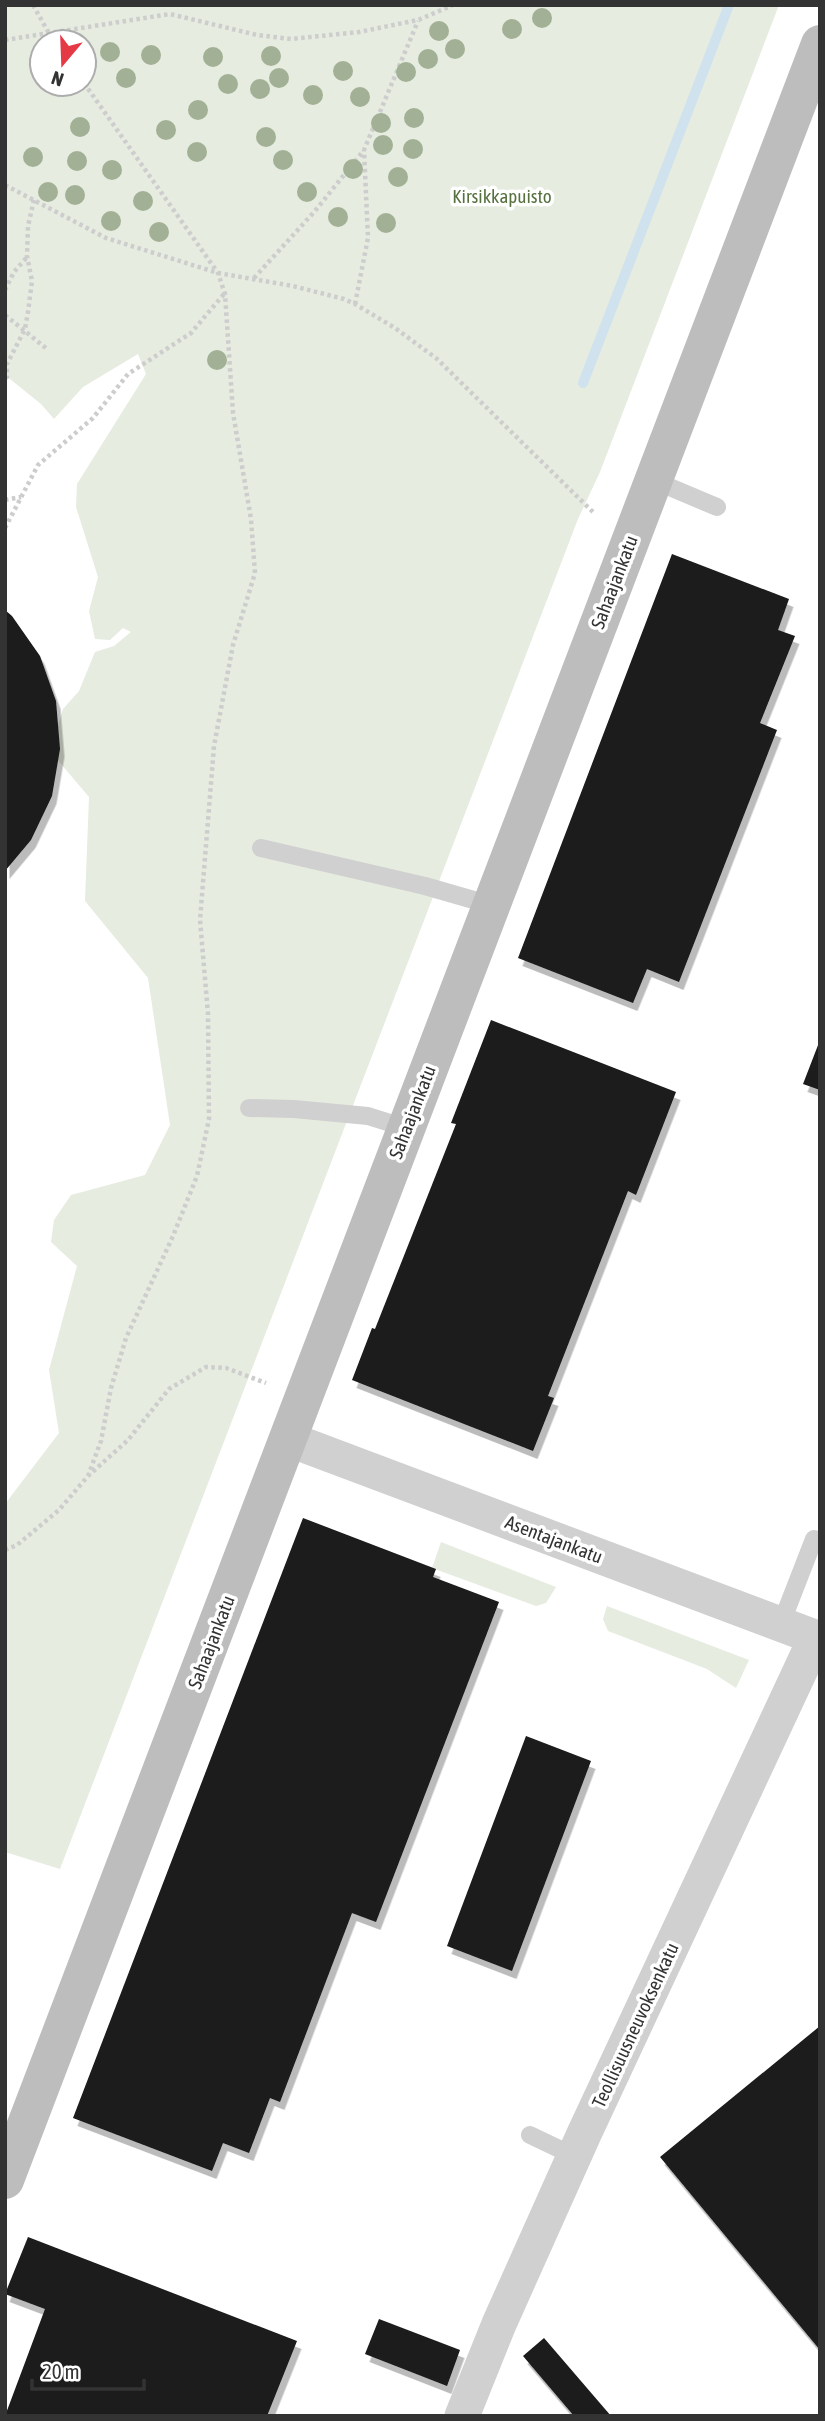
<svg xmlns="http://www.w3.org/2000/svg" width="825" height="2421" viewBox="0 0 825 2421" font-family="'Asap Condensed',sans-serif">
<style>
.green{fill:#e6ecdf;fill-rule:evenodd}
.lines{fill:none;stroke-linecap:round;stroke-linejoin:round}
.stream{stroke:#cfe2ee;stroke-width:10}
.building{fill:#1a1a1a;filter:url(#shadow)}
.path{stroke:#cdcdcd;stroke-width:4.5;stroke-dasharray:3.5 3.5;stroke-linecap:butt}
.service{stroke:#d0d0d0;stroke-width:18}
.minor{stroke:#d0d0d0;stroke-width:35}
.secondary{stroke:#bdbdbd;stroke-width:38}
.tree{fill:#a2b095}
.labels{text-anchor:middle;stroke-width:7;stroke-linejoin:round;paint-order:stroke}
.park-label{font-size:19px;fill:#56703f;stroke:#fff}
.street-label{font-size:19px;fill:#333;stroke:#fff}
</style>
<defs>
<filter id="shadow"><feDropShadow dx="4.5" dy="8" stdDeviation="0" flood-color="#0004"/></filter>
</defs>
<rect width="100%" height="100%" fill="#fff"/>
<path class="green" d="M5,5h774l-179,467 -22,47 -518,1350 -55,-17v-348l54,-71 -10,-63 28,-104 -26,-24 3,-22 17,-25 74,-20 25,-50 -22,-147 -63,-77 4,-104 -39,-46 13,-42 16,-18 16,-39 19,-6 17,-14 -8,-4 -13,12 -15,-1 -6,-28 9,-34 -22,-70 1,-23 69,-110 -8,-20 -55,33 -29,32 -13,-15 -36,-29zM42,42h42v42h-42z
M441,1542l115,45 -10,16 -10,3 -104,-38z
M607,1606l142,54 -13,28 -29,-19 -99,-38 -5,-12z"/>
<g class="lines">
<path class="stream" d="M583,383l146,-378"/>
</g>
<path class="building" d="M672,554l117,45 -11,31 17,6 -35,87 17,7 -98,252 -32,-13 -14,34 -115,-45z
M5,610l7,6 28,40 16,45 4,48 -8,47 -21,44 -26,31z
M491,1020l185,72 -40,103 -8,-4 -80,205 6,2 -21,53 -181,-71 20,-52 3,1 81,-205 -5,-1z
M820,1040v50l-17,-6z
M303,1518l133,51 -3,8 66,25 -123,320 -24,-9 -72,189 -10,-4 -21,55 -26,-10 -11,28 -139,-53z
M526,1736l65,25 -79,210 -65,-25z
M820,2026v324l-160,-193z
M28,2237l269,104 -30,75h-262l40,-107 -40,-15z
M379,2319l81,31 -13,36 -82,-32z
M544,2338l67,78h-37l-51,-60z"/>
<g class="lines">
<path class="path" d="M33,5l21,37
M5,40l165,-26 87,21 34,4 68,-7 59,-12 35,-15
M84,83l134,190 7,21 8,119 18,106 4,54 -22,72 -19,101 -14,174 8,94 1,105 -12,57 -24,60 -47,102 -15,50 -10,53 -13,35
M5,185l101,53 112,35 75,13 51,13 11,5 40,24 41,30 159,156
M254,278l61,-67 49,-61 54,-129
M5,290l9,-18 13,-15
M355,304l13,-66 -4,-88
M5,315l42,34
M5,378l2,-1v-13l18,-35 3,-17 4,-31 -5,-25 1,-30 6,-26
M5,500l16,-3
M5,528l33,-63 55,-47 35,-44 63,-41 33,-39
M5,1550l12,-5 42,-35 29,-34 40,-36 41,-51 37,-22 20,1 40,15"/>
<path class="service" d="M653,480l64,27
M261,848l164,38 66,19
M249,1108l45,1 74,7 38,12
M781,1624l33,-85
M530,2135l44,21"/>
<path class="minor" d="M288,1439l532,200
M462,2416l37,-92 85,-190 232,-497"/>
<path class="secondary" d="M5,2180l815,-2136"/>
</g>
<g class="tree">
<circle cx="542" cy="18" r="10"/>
<circle cx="512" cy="29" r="10"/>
<circle cx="439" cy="31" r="10"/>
<circle cx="455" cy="49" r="10"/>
<circle cx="110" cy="52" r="10"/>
<circle cx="151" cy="55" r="10"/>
<circle cx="271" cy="56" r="10"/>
<circle cx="213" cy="57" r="10"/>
<circle cx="428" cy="59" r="10"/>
<circle cx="343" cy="71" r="10"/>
<circle cx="406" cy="72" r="10"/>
<circle cx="126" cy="78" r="10"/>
<circle cx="279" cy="78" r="10"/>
<circle cx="228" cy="84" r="10"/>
<circle cx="260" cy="89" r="10"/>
<circle cx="313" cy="95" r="10"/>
<circle cx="360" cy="97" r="10"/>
<circle cx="198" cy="110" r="10"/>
<circle cx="414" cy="118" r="10"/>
<circle cx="381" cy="123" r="10"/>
<circle cx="80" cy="127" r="10"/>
<circle cx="166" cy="130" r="10"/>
<circle cx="266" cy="137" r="10"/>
<circle cx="383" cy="145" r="10"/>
<circle cx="413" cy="149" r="10"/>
<circle cx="197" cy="152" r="10"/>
<circle cx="33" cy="157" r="10"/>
<circle cx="283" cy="160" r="10"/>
<circle cx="77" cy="161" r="10"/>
<circle cx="353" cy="169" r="10"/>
<circle cx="112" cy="170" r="10"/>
<circle cx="398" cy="177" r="10"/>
<circle cx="48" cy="192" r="10"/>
<circle cx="307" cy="192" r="10"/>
<circle cx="75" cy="195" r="10"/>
<circle cx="143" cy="201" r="10"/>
<circle cx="338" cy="217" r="10"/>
<circle cx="111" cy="221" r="10"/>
<circle cx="386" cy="223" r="10"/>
<circle cx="159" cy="232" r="10"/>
<circle cx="217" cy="360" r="10"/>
</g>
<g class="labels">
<g class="park-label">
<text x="502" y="203">Kirsikkapuisto</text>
</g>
<g class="street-label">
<text transform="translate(614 582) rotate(-69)" y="7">Sahaajankatu</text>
<text transform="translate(412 1112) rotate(-69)" y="7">Sahaajankatu</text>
<text transform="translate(554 1539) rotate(21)" y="7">Asentajankatu</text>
<text transform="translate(211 1642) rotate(-69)" y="7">Sahaajankatu</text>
<text transform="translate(635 2025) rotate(-65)" y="7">Teollisuusneuvoksenkatu</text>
</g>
</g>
<rect width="825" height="2421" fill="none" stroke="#333333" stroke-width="14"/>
<g transform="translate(63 63) rotate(199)"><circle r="33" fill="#ffffff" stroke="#adadad" stroke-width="2"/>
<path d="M0-5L12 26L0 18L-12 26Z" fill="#e63946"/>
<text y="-10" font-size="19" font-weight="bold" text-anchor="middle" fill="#333333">N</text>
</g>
<path d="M32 2379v10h112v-10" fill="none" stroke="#333333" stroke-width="3.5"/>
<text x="42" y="2379" font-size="21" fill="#333333" stroke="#ffffff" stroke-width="5" paint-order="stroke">20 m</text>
</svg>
